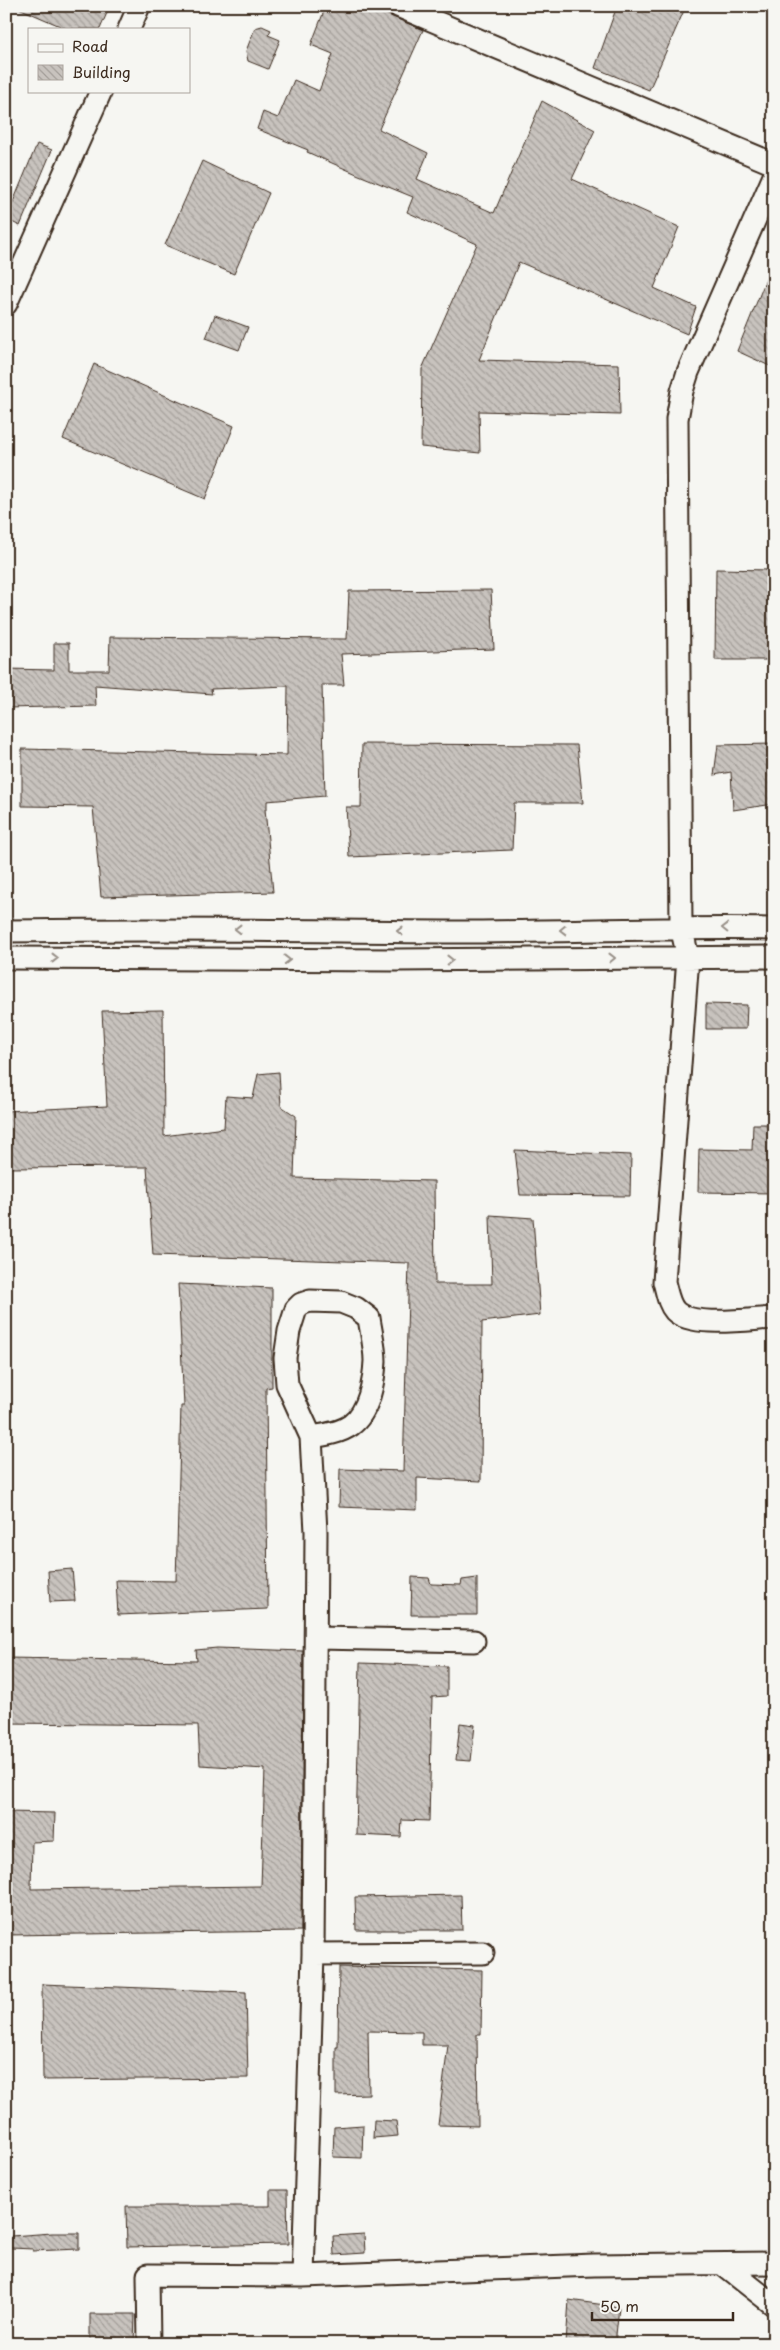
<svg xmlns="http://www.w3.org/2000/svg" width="780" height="2350" viewBox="0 0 780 2350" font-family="'Playpen Sans',sans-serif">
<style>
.building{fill:url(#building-back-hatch);stroke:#3b2a1e}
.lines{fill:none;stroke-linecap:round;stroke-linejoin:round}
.minor-casing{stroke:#3b2a1e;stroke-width:25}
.minor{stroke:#f6f6f2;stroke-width:21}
.oneway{stroke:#989088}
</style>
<defs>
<pattern id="building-back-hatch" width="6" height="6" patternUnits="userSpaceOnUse" patternTransform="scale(1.25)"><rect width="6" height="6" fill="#c8c3be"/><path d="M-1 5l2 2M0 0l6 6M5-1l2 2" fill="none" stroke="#a49f9a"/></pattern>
</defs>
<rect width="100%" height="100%" fill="#f6f6f2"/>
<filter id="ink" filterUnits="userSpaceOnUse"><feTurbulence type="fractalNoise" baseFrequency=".02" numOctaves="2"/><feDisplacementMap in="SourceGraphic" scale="10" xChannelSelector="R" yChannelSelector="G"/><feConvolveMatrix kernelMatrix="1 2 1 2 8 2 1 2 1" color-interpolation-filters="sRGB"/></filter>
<g filter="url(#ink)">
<path class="building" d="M14,6h96l-10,23h-33z
M326,6h41l56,24 -44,99 49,24 -11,26 77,34 48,-112 53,29 -23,49 107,48 -25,61 42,19 -9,27 -168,-72 -40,98 140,4 1,51 -141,-4 1,42 -59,-6 1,-78 55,-125 -70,-32 6,-15 -54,-22 -52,-23 1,-2 -51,-21 6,-17 15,6 16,-38 25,11 14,-37 -22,-9z
M617,6h69l-37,84 -54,-22z
M262,26l9,4 -3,5 12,5 -12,29 -20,-8 -2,-10 9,-23z
M37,144l15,6 -32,76 -14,-7z
M202,161l67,32 -35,81 -69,-29z
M773,262l1,1v105l-37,-17z
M215,315l33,12 -9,23 -33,-12z
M94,364l140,62 -29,73 -142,-60z
M716,569l55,1 3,90h-59z
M491,590l3,59 -153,5 3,31h-22l3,111 -58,5v8h-2l8,83 -172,5 -8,-90 -71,-1v-57l265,6 1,-69 -77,3 1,5 -117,-9 1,21 -90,2v-39l48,1v-27h15v27h40l1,-33 237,2 2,-48z
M362,744l215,1 6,58h-69l-2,47 -163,7 -3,-50h15z
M774,744v60l-41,6 -2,-38 -17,3 4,-30z
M706,1004l41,1 -1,24h-40z
M163,1010l1,126 60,-8 2,-32 27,2 5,-24 21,-2 2,34 15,10 -2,62 140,3 1,103h57l-2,-69 43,3 7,97 -58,7 -1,159 -64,-3v32l-78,-3 1,-38 63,2 6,-208 -256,-8 -6,-88 -141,1v-57l101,-5 -5,-95z
M753,1124h21v69l-76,-1 1,-43 53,1z
M515,1150l116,5 -1,41 -110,-1z
M178,1284l94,4v99l-6,1 2,221 -150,6 -2,-35 60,1 5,-175h3z
M72,1569l3,32 -25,1 -2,-31z
M412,1577l17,1 2,6 30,1 1,-5 15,-2v37h-66z
M217,1648l86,3 -2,280 -295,4v-123l49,1 -1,28 -22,1 -1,47 230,-3 4,-117 -65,-4 -2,-40 -192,-2v-65l191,3 -1,-11z
M360,1663l87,3v30l-15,1 -3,124 -27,-1 -1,17 -45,-2z
M460,1723l15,2 -4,36 -15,-1z
M461,1895l1,35h-106l-1,-33z
M339,1967l143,3 -1,64h-4l1,92 -40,-1 10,-80h-26v-13l-54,-1 1,63 -33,1v-48h2z
M42,1984l204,8 2,86 -205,2z
M374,2120l22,1 2,15 -25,2z
M363,2125l-1,33 -29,-1 1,-30z
M270,2190h17l1,54 -161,3 -1,-41h144z
M52,2233h27v16l-46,2v-2l-22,-1v-12z
M364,2234l1,19 -31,2 -1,-19z
M569,2300l50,7 -4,37h-49z
M90,2314h45l-1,30h-44z"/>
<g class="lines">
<defs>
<path id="minor" d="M398,6l376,158
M129,29l10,-23
M774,176l-86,196 -6,19 -5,28 4,508 7,30 -24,325c3,10 4,21 11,29 17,17 75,8 99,7
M6,304l95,-213
M6,931c149,-3 298,0 448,1 106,0 213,-5 320,-3
M6,958l390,2 378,-3
M317,1638l157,3
M313,1954l170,-1
M722,2264l52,41
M303,2276l10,-322 3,-422 -5,-95 -24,-53 -2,-26 4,-27 7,-22 5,-5 9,-3 31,1 15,6 13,10c2,14 6,29 6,43 -1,20 -6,51 -24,64 -11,8 -27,10 -40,12
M149,2344l-1,-69 155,1 291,-11 180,-2"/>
</defs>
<use href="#minor" class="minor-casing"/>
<use href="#minor" class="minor"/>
</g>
<defs><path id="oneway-chevron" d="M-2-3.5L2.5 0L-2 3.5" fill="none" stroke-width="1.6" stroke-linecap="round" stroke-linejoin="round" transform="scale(1.25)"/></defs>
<g class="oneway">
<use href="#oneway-chevron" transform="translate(725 928) rotate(-179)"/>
<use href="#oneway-chevron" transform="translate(238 929) rotate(-180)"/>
<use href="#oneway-chevron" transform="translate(563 930) rotate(179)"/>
<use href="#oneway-chevron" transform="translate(400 931) rotate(-179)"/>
<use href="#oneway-chevron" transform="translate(55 958)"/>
<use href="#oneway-chevron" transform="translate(612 958) rotate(-1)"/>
<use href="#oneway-chevron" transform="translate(287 960)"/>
<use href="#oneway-chevron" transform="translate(450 960) rotate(-1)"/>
</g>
</g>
<rect width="780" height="2350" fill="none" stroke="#f6f6f2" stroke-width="25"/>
<rect x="12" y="12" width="755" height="2325" fill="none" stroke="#3b2a1e" stroke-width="2" filter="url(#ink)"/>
<rect x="28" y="28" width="162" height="65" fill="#f6f6f2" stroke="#aba49d"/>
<rect x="38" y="44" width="25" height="8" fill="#f6f6f2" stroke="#aba49d"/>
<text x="72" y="52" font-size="15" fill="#3b2a1e">Road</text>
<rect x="38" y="65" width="25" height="15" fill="url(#building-back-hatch)" stroke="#aba49d"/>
<text x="72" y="78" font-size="15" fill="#3b2a1e">Building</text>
<path d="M592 2312v8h141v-8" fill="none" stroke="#3b2a1e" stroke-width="2.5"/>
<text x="600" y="2312" font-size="15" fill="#3b2a1e" stroke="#f6f6f2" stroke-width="4" paint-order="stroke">50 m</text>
</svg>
